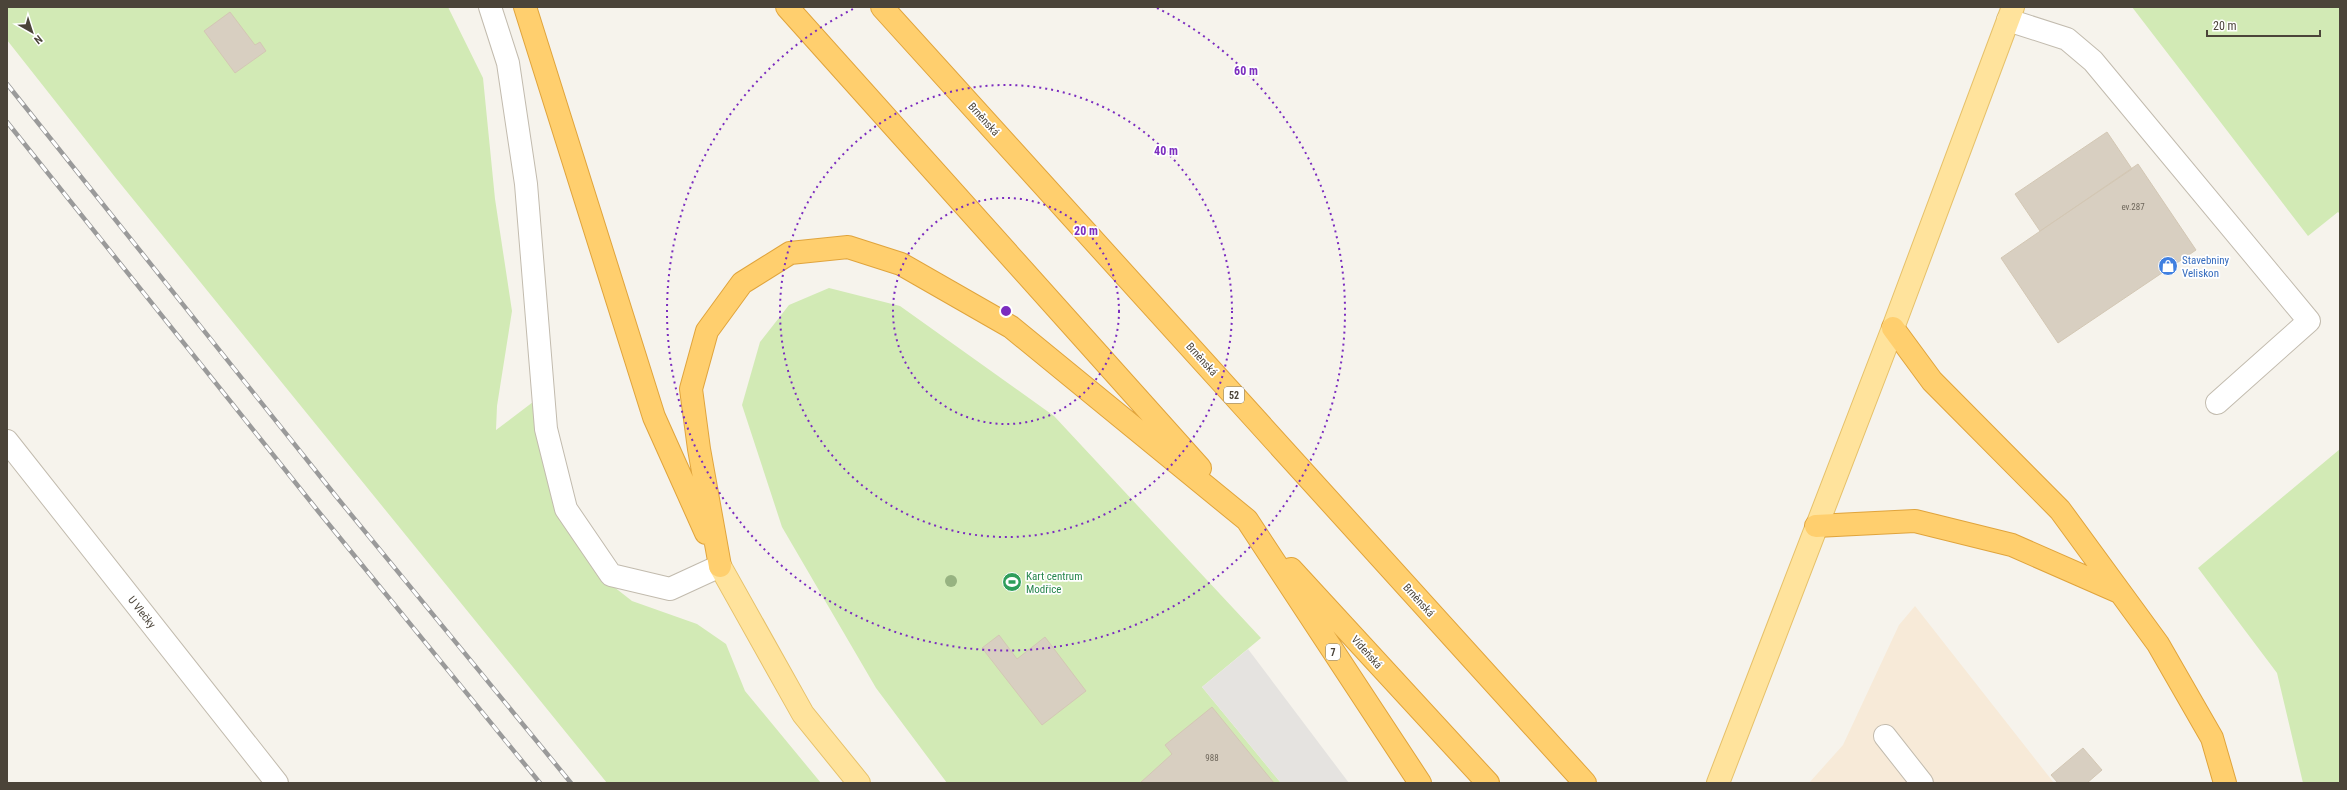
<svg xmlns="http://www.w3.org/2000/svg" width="2347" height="790" viewBox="0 0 2347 790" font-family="'Roboto Condensed',sans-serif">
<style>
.commercial{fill:#f7ead8}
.green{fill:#d2eab5}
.parking{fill:#e5e3e0}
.building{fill:#d8cfc1;stroke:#d3c7b4}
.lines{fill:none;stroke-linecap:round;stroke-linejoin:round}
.minor-casing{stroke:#c2bbae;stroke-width:24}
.major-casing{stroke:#e6c16a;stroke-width:24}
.highway-casing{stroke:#e0a43c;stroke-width:24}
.minor{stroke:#fff;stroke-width:22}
.major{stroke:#ffe39c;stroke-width:22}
.highway{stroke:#ffcf6e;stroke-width:22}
.rail-casing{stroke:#9a9a9a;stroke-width:4.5}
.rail{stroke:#fff;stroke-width:3;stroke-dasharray:9;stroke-linecap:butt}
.tree{fill:#97b381}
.ring{fill:none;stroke:#7b2cbf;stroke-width:2;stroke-dasharray:2 4}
.labels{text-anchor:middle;stroke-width:3.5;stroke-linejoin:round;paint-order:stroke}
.number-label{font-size:9px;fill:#6e675b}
.shield{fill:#fff;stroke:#817c74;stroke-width:1}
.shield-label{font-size:10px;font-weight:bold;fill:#4b4439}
.street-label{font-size:11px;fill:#4b4439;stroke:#fff}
.shop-label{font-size:11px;fill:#366cbe;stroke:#fff;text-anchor:start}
.leisure-label{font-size:11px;fill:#27864d;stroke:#fff;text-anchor:start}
.centre{fill:#7b2cbf;stroke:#fff;stroke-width:2}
.ring-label{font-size:12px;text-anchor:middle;font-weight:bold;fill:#7b2cbf;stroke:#fff;stroke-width:3.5;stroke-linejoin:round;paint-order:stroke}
</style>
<rect width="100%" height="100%" fill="#f6f3ec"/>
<path class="commercial" d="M1915,606l139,177h-245l34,-38 56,-120z"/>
<path class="green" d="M7,7h441l35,71 12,121 17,112 -15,95 -1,24 37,-28 67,174 32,25 65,23 29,20 19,47 76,92h-214l-492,-606 -108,-137z
M2132,7h208v207l-2,-2 -30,24z
M829,288l71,18 154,110 207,222 -59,49 79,96h-334l-71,-95 -94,-161 -40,-122 18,-63 29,-37z
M2340,449v334h-37l-26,-110 -79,-105z"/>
<path class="parking" d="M1248,649l101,134h-68l-79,-96z"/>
<path class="building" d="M230,12l25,33 5,-3 6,9 -31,22 -31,-42z
M2107,132l25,37 -92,62 -25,-37z
M2138,164l58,86 -138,93 -57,-85z
M999,635l18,24 28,-22 41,54 -44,34 -60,-77z
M1212,707l62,76h-134l32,-29 -7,-9z
M2083,748l19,22 -15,13h-29l-7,-8z"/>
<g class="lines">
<defs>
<path id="minor" d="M490,7l18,56 18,121 20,245 20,80 45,66 59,14 50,-23
M2008,20l59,19 26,22 216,260 -92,82
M7,441l270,342
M1885,736l37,47"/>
<path id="major" d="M720,566l83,148 56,69
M1718,783l175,-455 120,-321"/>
<path id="highway" d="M525,7l129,410 52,116
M787,7l413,461
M882,7l703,776
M1893,328l39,53 128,129 98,134 54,94 13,45
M1816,526l99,-5 97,24 107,47
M720,566l-21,-117 -8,-60 16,-58 35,-48 48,-30 58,-6 53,17 110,63 236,193 173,263
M1291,569l197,214"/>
</defs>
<use href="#minor" class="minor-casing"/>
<use href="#major" class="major-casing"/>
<use href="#highway" class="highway-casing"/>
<use href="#minor" class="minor"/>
<use href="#major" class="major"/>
<use href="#highway" class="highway"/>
<defs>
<path id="rail" d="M7,84l328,411 236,288
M7,122l311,389 222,272"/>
</defs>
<use href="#rail" class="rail-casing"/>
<use href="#rail" class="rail"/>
</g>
<circle class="tree" cx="951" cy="581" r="6"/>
<g class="ring">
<circle cx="1006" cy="311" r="113"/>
<circle cx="1006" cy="311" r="226"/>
<path d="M1157 8A339 339 0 1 1 855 8"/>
</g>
<defs>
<symbol id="shop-disc" viewBox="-11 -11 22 22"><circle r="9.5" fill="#3f7fe0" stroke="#fff"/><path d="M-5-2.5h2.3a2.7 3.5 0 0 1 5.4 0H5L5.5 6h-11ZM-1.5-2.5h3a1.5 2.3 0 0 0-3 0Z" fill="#fff"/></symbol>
<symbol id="stadium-disc" viewBox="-11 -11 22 22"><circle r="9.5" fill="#2e9e5b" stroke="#fff"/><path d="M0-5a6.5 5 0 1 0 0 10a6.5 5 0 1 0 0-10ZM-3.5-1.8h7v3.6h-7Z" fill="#fff"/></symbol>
</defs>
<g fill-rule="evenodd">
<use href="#shop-disc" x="2157" y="255" width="22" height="22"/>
<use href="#stadium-disc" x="1001" y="571" width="22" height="22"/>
</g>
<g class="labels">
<g class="number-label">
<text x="2133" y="210">ev.287</text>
<text x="1212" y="761">988</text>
</g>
<g class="shield">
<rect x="1224" y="387" width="20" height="16" rx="3"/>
<rect x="1326" y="644" width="14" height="16" rx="3"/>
</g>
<g class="shield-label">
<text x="1234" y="399">52</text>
<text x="1333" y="656">7</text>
</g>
<g class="street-label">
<text transform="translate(984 119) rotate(48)" y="4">Brněnská</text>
<text transform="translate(1202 359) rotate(48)" y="4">Brněnská</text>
<text transform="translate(1419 600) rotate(48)" y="4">Brněnská</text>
<text transform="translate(142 612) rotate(52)" y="4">U Vlečky</text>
<text transform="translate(1367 652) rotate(48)" y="4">Vídeňská</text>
</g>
<g class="shop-label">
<text x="2182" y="264">Stavebniny<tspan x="2182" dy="13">Veliskon</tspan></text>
</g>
<g class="leisure-label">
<text x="1026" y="580">Kart centrum<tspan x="1026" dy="13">Modřice</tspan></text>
</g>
</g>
<circle cx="1006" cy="311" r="6" class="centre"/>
<g class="ring-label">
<text x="1246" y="75">60 m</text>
<text x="1166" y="155">40 m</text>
<text x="1086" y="235">20 m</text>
</g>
<rect width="2347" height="790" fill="none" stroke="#4b4439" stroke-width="16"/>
<g transform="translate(32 32) rotate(141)" stroke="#ffffff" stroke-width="3" paint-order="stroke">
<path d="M0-3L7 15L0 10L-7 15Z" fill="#4b4439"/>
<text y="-6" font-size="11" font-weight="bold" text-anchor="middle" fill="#4b4439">N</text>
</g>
<path d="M2207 30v6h113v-6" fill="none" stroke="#4b4439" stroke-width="2"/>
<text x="2213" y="30" font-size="12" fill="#4b4439" stroke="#ffffff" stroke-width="3" paint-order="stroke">20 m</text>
</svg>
